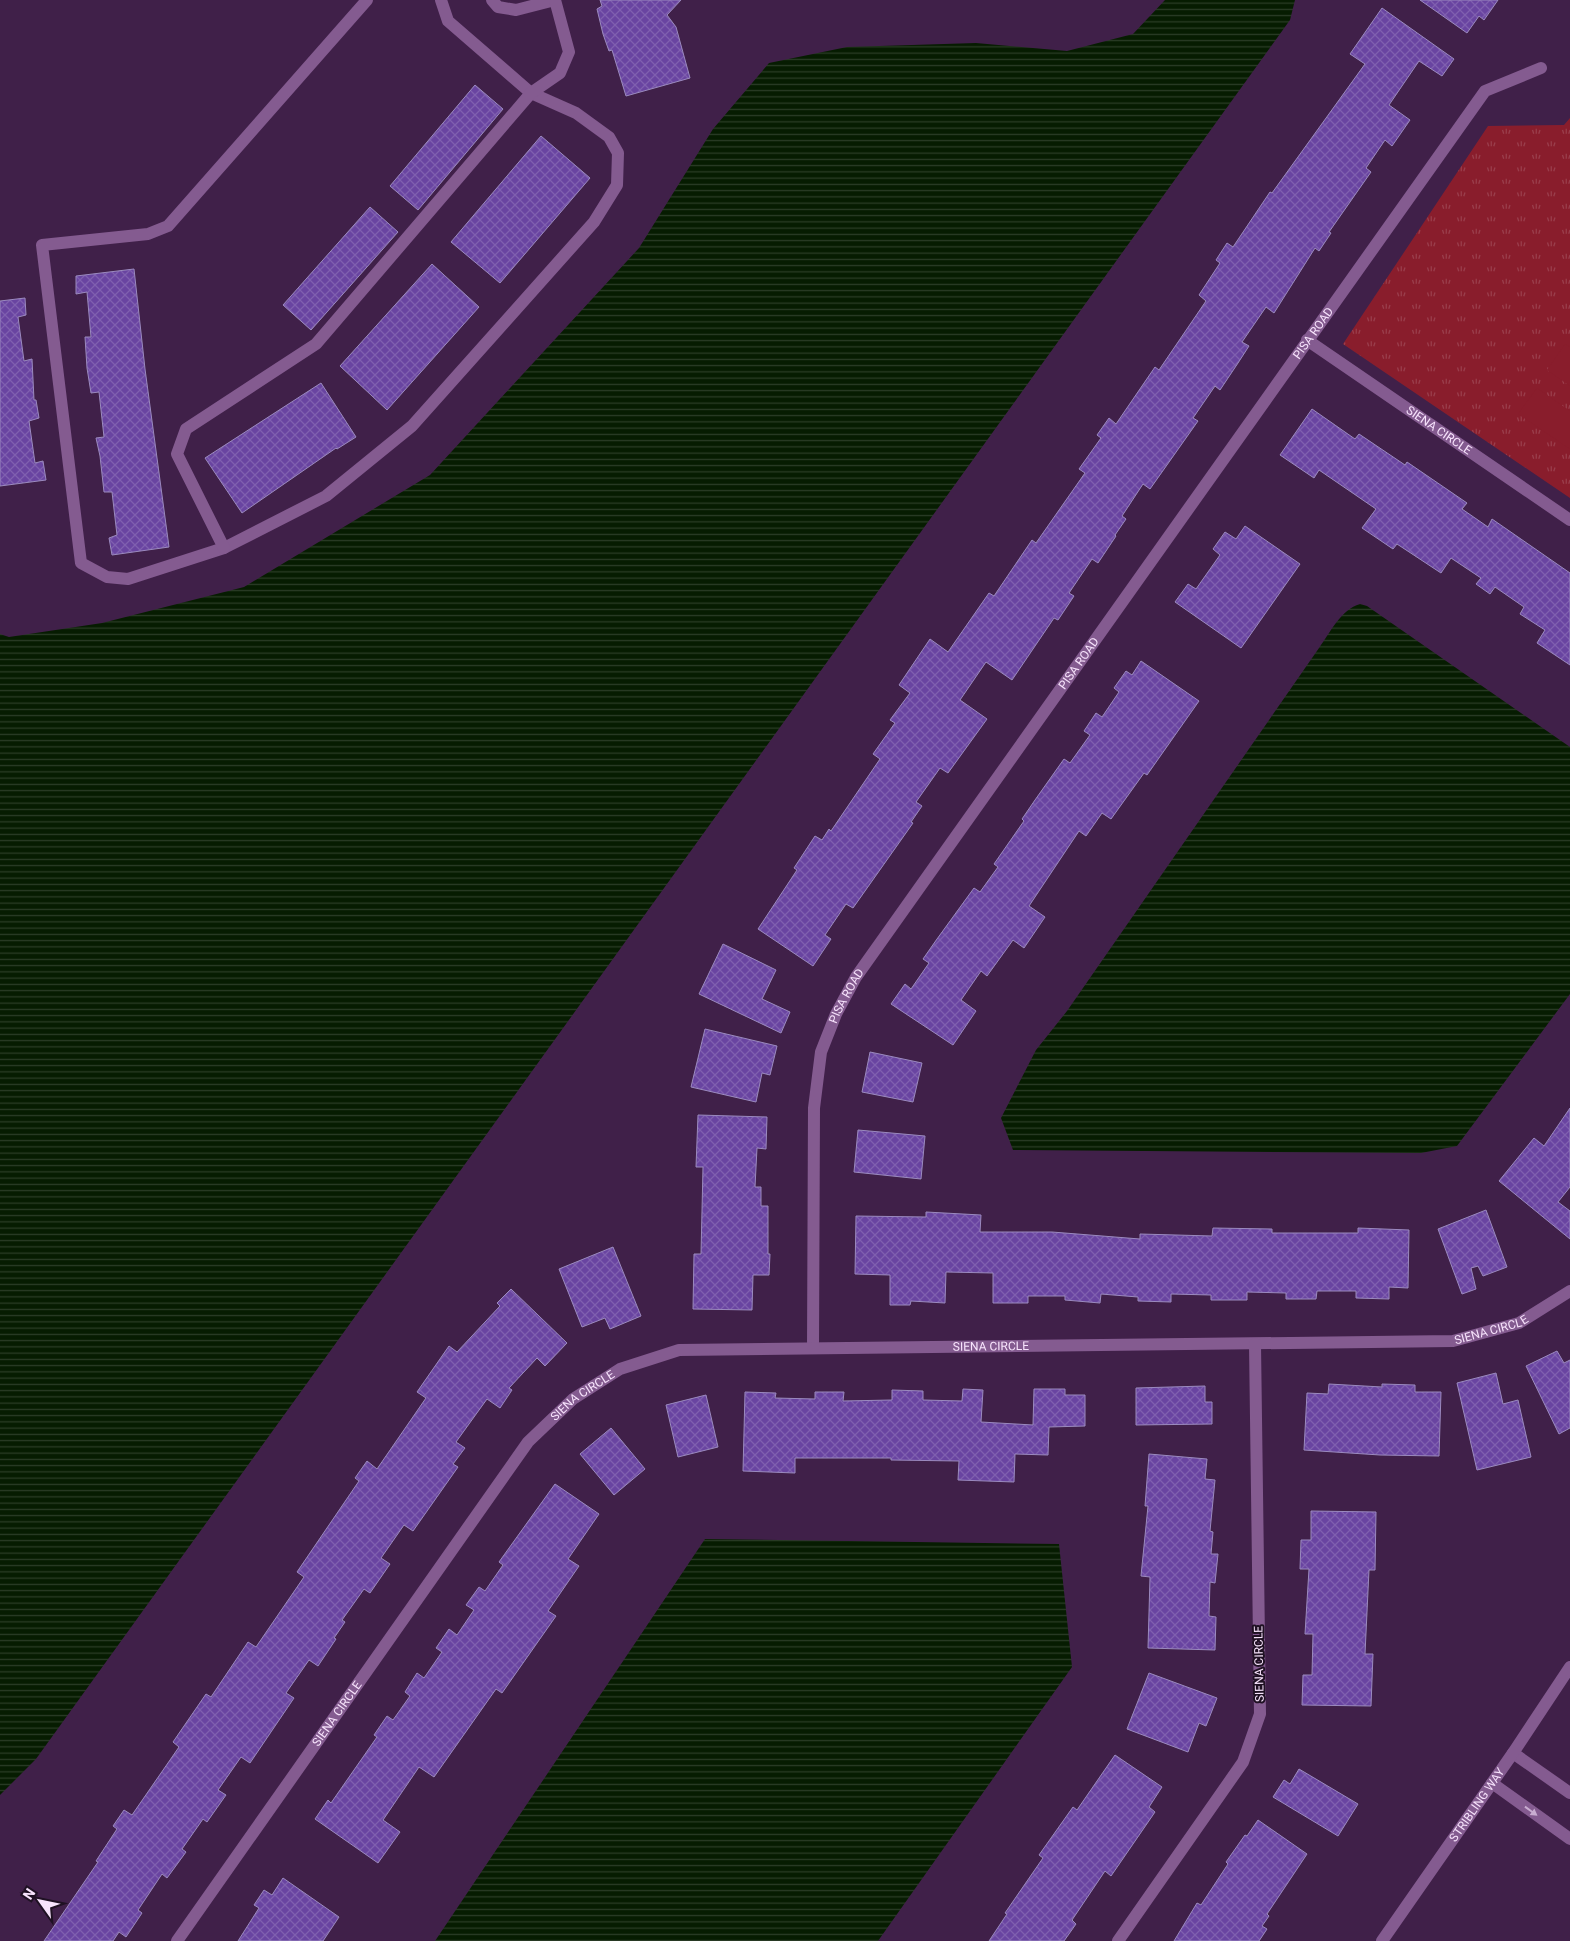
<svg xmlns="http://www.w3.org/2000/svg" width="1570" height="1941" viewBox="0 0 1570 1941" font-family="Roboto,sans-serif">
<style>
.grass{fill:url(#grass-tufts)}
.pitch{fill:#891d2c}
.water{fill:url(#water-rules)}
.building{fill:url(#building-cross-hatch);stroke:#9b8abf}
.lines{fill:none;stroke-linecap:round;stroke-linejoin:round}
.minor{stroke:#845b90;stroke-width:12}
.oneway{fill:#c9add1}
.labels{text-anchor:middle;stroke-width:4;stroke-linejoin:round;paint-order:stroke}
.street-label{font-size:12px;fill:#f7e3fc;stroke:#1f1123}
</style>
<defs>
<pattern id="grass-tufts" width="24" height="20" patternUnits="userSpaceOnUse" patternTransform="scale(1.25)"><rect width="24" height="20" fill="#891d2c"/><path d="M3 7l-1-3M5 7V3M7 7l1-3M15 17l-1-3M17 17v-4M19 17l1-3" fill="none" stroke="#9a3e4c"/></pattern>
<pattern id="water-rules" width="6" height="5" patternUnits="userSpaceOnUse" patternTransform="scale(1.25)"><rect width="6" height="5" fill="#061c01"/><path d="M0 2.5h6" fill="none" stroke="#2b3d27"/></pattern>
<pattern id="building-cross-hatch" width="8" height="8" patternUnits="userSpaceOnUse" patternTransform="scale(1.25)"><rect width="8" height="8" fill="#6944a1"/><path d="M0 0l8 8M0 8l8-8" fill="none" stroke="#7f5faf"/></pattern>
</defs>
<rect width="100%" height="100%" fill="#402049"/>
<path class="grass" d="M1570,118v380l-227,-154 145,-218 76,-1z"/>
<path class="pitch" d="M1565,344l5,3v39l-23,-16z
M1537,388l33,23v38l-52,-35z"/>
<path class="water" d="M1165,0h130l-5,20 -1254,1739 -36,36v-1161l9,3 93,-14 142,-36 186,-112 209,-227 74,-119 56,-66 78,-16 129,-4 91,8 66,-17z
M1360,604l7,2 203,141v247l-113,152 -36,7 -408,-3 -12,-32 35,-68 31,-39 252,-363c11,-15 22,-39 41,-44z
M705,1539l354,5 13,123 -194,274h-443z"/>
<path class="building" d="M600,0h81l-14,15 9,12 14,51 -64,18 -14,-46 -3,1 -6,-17 -6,-25 5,-3z
M1420,0h78l-14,20 -5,-4 -12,17z
M1382,8l72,51 -12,17 -23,-15 -30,44 21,15 -18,26 -7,-6 -19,28 5,4 -42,60 2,1 -12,18 -4,-3 -41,65 -8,-6 -24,35 7,4 -11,17 -18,27 -5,-4 -22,32 5,3 -48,68 -7,-5 -21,32 4,3 -11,16 1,1 -18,27 -6,-4 -23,34 5,3 -16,24 -4,-2 -42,62 -26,-18 -26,38 27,19 -39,54 -8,-5 -24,34 6,4 -11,16 2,1 -60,85 -7,-4 -21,31 6,4 -18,27 -55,-37 39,-59 -3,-2 21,-32 7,4 7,-11 2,2 49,-72 -7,-5 22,-31 -5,-3 20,-27 -11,-8 31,-46 18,13 41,-59 5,3 38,-56 4,3 49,-70 -6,-4 22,-31 -4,-3 12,-17 7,6 39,-57 4,3 47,-69 -7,-6 21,-32 -4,-3 11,-17 6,4 37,-55 2,1 93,-129 -15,-10z
M475,85l28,24 -85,101 -28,-24z
M541,136l49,42 -90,105 -49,-41z
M370,207l28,25 -87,98 -28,-25z
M432,264l47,43 -92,103 -47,-44z
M134,269l11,100 24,178 -57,8 -3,-17 8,-3 -5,-43h-8l-4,-36 -4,-18 8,-1 -5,-45 -8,1 -4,-25 -2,-31h6l-4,-45 -11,2v-18z
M25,298l1,17 -8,2 6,44 8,-2 2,41h2l3,18 -10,3 6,42 8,-2 3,19 -46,6v-185z
M321,383l35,54 -19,12 -1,-1 -94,65 -37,-55z
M1312,409l43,30 4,-5 46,31 2,-3 60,41 -5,6 26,18 4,-8 78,54v92l-33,-22 8,-13 -25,-16 4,-7 -29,-20 -5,7 -14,-10 5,-6 -30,-20 -10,15 -44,-29 -4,5 -31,-21 14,-19 -57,-39 -5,8 -34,-23z
M1245,526l55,38 -59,84 -66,-46 13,-18 8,5 24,-34 -7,-6 12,-17 11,7z
M1141,661l58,40 -52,74 -3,-2 -33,46 -9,-6 -16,23 -7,-5 -50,75 16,11 -21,31 -11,-8 -26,36 -6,-5 -20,29 15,11 -23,34 -62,-41 14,-20 6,5 18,-26 -6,-4 14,-20 37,-51 6,4 18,-25 -4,-3 30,-43 -2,-2 13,-19 29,-41 6,4 20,-28 -6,-4 12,-18 6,4 17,-25 -5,-4 12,-17 6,4z
M723,944l53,26 -14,29 28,13 -9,21 -82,-39z
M705,1029l72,17 -7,29 -8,-2 -6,29 -65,-15z
M870,1052l52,11 -9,39 -51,-10z
M1570,1108v79l-12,15 12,9v28l-71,-58 35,-43 10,8z
M698,1115l69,2 -1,32 -9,-1 -2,39h6v19h7v48h2l-1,21h-16l-1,35 -59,-1 1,-55h7l2,-87h-7z
M858,1130l67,6 -4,43 -67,-7z
M1486,1210l21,57 -24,9 -5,-10 -7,2 5,21 -14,5 -24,-65z
M926,1212l55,3 -1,17h72l88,7v-5l72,2 1,-8 59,1v4h86v-5l51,2 -1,58 -19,-1v12l-33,-1v-7h-39l-1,8h-30v-6l-39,-1v8h-36v-5l-40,-1v8l-33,-1v-4l-37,-3 -1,9 -35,-3v-4h-37v7h-35v-30l-47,-1 -1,31 -34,-2 -1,4h-20v-30l-35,-1 1,-58 70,1z
M613,1247l28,69 -31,13 -5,-11 -23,9 -23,-58z
M511,1289l56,54 -22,23 -8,-8 -28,30 3,2 -12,18 -13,-9 -31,43 9,6 -12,16 5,3 -45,64 -9,-6 -23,33 9,6 -20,29 -6,-4 -22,31 3,2 -11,16 2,1 -18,27 -9,-6 -23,33 8,5 -44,65 -9,-6 -23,33 8,5 -19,27 -4,-3 -21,30 4,3 -19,26 -5,-4 -24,36 4,3 -16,24 -7,-5 -6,9h-69l54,-79 -2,-1 21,-32 -4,-3 11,-16 8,5 47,-68 -6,-5 33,-48 5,3 37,-55 8,5 48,-70 -7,-5 62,-91 -4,-3 12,-17 10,8 49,-71 -9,-6 32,-46 8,6 43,-46 -3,-3z
M1557,1351l7,12 6,-3v68l-11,6 -33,-68z
M1496,1373l7,31 15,-4 13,57 -54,13 -20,-87z
M1329,1384l53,3v-3l33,1v7h26l-2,64 -59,-1 -76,-5 3,-57 21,1z
M1205,1386v16h7v22l-76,1v-37z
M963,1389l20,1 -2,32 52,3 1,-36h31v6h20v31l-36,1 -1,28 -33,-1 -1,28 -56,-2 1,-19 -68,-1v-2h-96v15l-52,-2 2,-79 31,1 -1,5 40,1v-7h29l-1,9 49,-1v-10l31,1v9l39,1z
M706,1395l12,52 -40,10 -12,-52z
M611,1428l34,41 -31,26 -34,-41z
M1149,1454l58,5 -2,20 10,1 -5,51 3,1 -2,22h7l-3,29 -5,-1 -1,34 7,1 -1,33 -67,-2 2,-71 -9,-1 7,-70h-3z
M555,1484l44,30 -31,45 11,7 -31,45 8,5 -54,77 -6,-4 -62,88 -15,-10 -36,53 17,12 -22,31 -63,-44 13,-19 3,3 46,-66 -3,-2 13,-19 6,4 17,-24 -5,-4 12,-19 7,5 18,-26 -6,-4 13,-19 8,6 17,-25 -8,-5 13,-18 6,4 18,-26 -4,-3z
M1311,1511l65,1 -1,58h-6l-4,84h8l-2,52 -69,-1 1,-30h9l1,-41h-8l4,-65h-9l1,-29h10z
M1149,1673l68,25 -11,28 -7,-3 -11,29 -61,-23z
M1115,1755l47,32 -13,20 6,5 -44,64 -6,-5 -33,49 4,4 -12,17h-75l18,-27 -2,-1 38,-55 -4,-3 34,-48 4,3z
M1299,1769l59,35 -20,32 -65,-39 11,-17 6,4z
M1258,1820l49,34 -40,60 2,2 -7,10 5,3 -8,12h-85l23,-38 4,2 27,-41 -2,-2 19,-27 2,1z
M283,1878l56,39 -16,24h-85l21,-33 -5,-3 10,-15 8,5z"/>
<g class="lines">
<g class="minor">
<path d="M367,0l-199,226 -20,8 -106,11 39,318 26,14 21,2 96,-31 102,-52 86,-70 182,-204 23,-37 1,-32 -9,-16 -33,-24 -45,-20 -83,-72 -7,-21"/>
<path d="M492,0l6,7 18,3 39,-10"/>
<path id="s1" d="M1307,340l263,180"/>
<path d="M224,548l-47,-94 9,-25 130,-85 215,-251 29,-20 9,-21 -14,-52"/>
<path id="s2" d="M813,1348l1,-240 7,-56 15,-38 20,-37 629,-886 56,-23"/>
<path d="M1513,1753l57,40"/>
<path d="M1492,1783l78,56"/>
<path id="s3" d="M177,1941l351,-499 45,-43 47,-30 59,-19 774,-9 66,-18 51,-32"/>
<path d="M1118,1941l125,-179 17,-48 -5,-370"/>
<path id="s4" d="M1382,1941l131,-188 57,-86"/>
</g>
</g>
<defs><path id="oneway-solid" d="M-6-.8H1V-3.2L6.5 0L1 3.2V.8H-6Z" transform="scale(1.25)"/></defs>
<use class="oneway" href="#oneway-solid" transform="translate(1531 1811) rotate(36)"/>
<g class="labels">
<g class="street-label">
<text dy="4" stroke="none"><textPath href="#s2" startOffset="1169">PISA ROAD</textPath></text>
<text dy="4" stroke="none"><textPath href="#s1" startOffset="160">SIENA CIRCLE</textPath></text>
<text dy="4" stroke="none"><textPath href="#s2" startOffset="764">PISA ROAD</textPath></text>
<text dy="4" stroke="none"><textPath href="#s2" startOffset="358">PISA ROAD</textPath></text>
<text dy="4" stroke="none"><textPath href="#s3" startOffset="1604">SIENA CIRCLE</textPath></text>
<text dy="4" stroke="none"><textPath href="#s3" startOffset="1102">SIENA CIRCLE</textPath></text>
<text dy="4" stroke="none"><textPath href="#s3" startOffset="682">SIENA CIRCLE</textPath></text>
<text transform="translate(1259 1664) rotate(-91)" y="4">SIENA CIRCLE</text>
<text dy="4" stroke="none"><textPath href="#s3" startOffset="278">SIENA CIRCLE</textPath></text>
<text dy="4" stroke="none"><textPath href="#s4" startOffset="166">STRIBLING WAY</textPath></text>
</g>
</g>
<g transform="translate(40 1901) rotate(303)" stroke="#1f1123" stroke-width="4" paint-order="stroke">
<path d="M0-4L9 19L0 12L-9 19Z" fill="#f7e3fc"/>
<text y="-8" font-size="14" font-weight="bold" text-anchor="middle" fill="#f7e3fc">N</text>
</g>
</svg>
